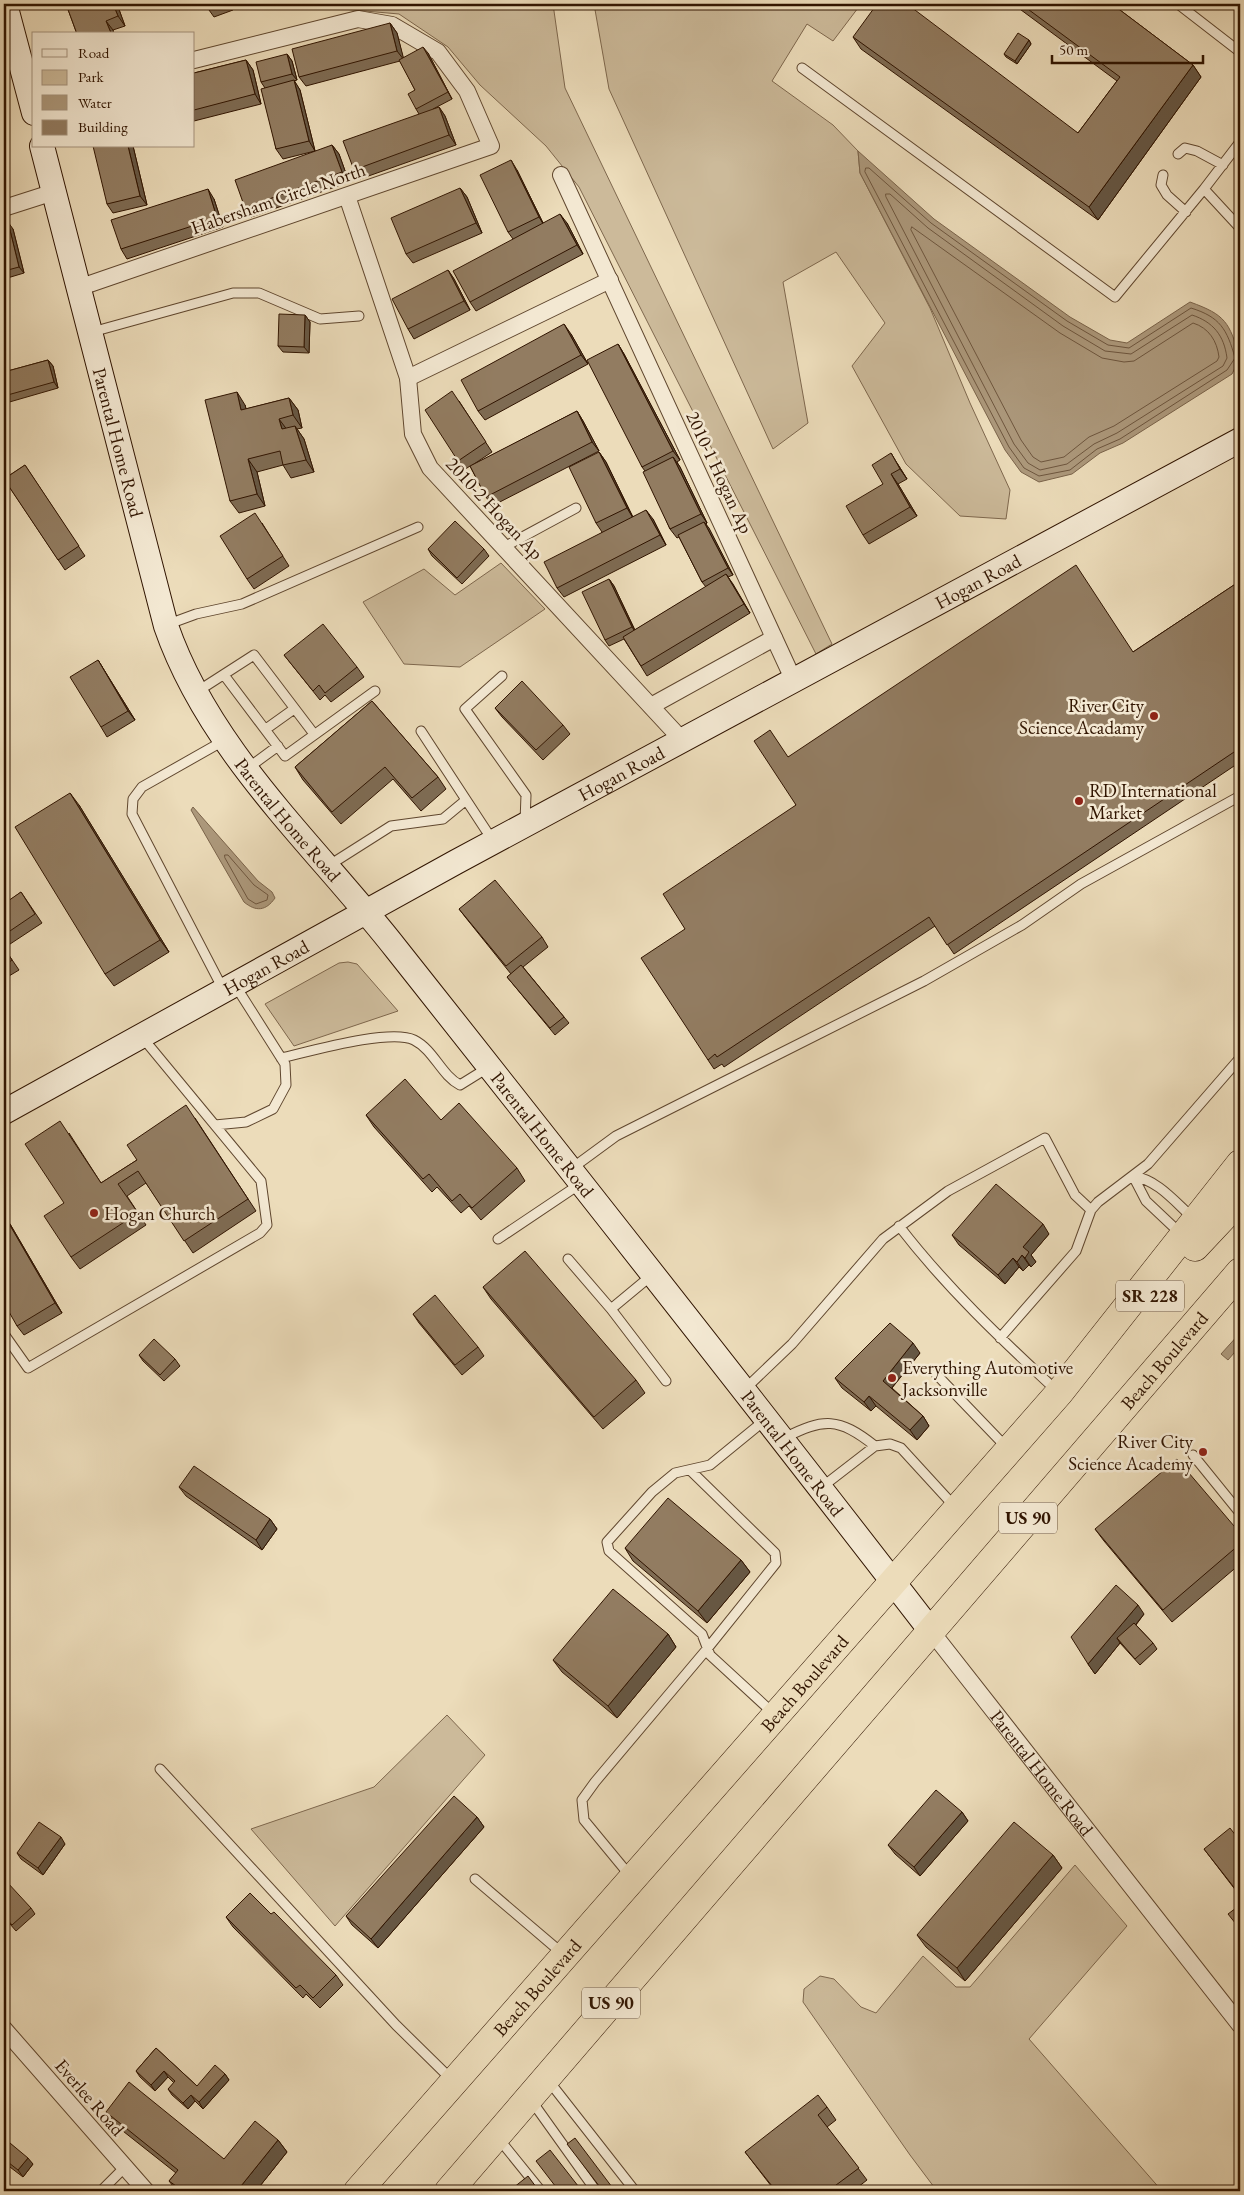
<svg xmlns="http://www.w3.org/2000/svg" width="1244" height="2195" viewBox="0 0 1244 2195" font-family="'EB Garamond',serif">
<style>
.green{fill:#ccba9a;stroke:#7e674d}
.water{fill:#ac987b;stroke:#7a634a}
.lines{fill:none;stroke-linecap:round;stroke-linejoin:round}
.shore{stroke:#6e563e;stroke-width:1}
.lane-casing{stroke:#5f462e;stroke-width:11}
.street-casing{stroke:#5f462e;stroke-width:18}
.secondary-casing{stroke:#301400;stroke-width:26}
.highway-casing{stroke:#301400;stroke-width:29}
.lane{stroke:#f3e8d2;stroke-width:9}
.street{stroke:#f3e8d2;stroke-width:16}
.secondary{stroke:#f3e8d2;stroke-width:24}
.highway{stroke:#ecdcba;stroke-width:28}
.wall{fill:#7e6b53;stroke:#301400}
.shaded-wall{fill:#665744;stroke:#301400}
.building{fill:#927c61;stroke:#301400}
.poi-dot{fill:#8f2418;stroke:#f3e8d2;stroke-width:2}
.labels{text-anchor:middle;stroke-width:5;stroke-linejoin:round;paint-order:stroke}
.shield{fill:#f3e8d2;stroke:#6a543f;stroke-width:1}
.shield-label{font-size:18px;font-weight:bold;fill:#301400}
.street-label{font-size:19px;fill:#301400;stroke:#f3e8d2}
.poi-label{font-size:19px;fill:#301400;stroke:#f3e8d2;text-anchor:start}
</style>
<rect width="100%" height="100%" fill="#ecdcba"/>
<filter id="stains"><feTurbulence type="fractalNoise" baseFrequency=".004" numOctaves="4"/><feColorMatrix values="0 0 0 0 .2 0 0 0 0 .09 0 0 0 0 .02 0 0 0 .5 -.17"/></filter>
<radialGradient id="worn" r=".72"><stop offset=".6" stop-color="#630" stop-opacity="0"/><stop offset="1" stop-color="#630" stop-opacity=".3"/></radialGradient>
<path class="green" d="M304,4h249l12,84 267,556 -16,10 -237,-467 -33,-41 -66,-61 -32,-38 -49,-33 -90,-8z
M594,4h267l-28,37 -26,-17 -35,57 61,44 25,26 2,22 70,135 40,95 40,87 -4,29 -46,-3 -54,-52 -54,-98 33,-43 -49,-71 -53,30 25,141 -35,26 -164,-360z
M501,563l44,46 -85,58 -56,-3 -41,-62 61,-33 31,26z
M348,962l9,2 41,47 -104,35 -29,-42 74,-41z
M447,1715l38,40 -150,171 -84,-97 123,-42z
M1075,1865l52,61 -98,113 133,152h-225l-27,-36 -107,-153 1,-13 16,-13 14,3 27,28 15,6 47,-57 33,31h14z"/>
<path class="water" d="M858,151l76,68 136,98 40,23 17,3 63,-41c36,13 39,20 50,56l-8,16 -109,69 -23,10 -28,21 -33,8 -18,-10 -16,-22 -145,-277z
M193,807l65,74 14,11 3,6c-9,13 -19,14 -31,4l-53,-92z
M1240,1333v13l-12,14 -7,-6z"/>
<g class="lines">
<path class="shore" d="M866,168h3l62,55 136,98 41,24 21,3 62,-40c29,9 36,21 44,50l-8,12 -107,69 -23,10 -27,21 -31,6 -15,-8 -15,-21 -144,-275z
M886,194h4l38,34 135,98 42,25 26,3 61,-39c21,7 32,20 35,43l-4,8 -106,67 -23,11 -27,20 -27,6 -12,-7 -14,-19 -128,-247z
M912,227l148,106 42,25 22,4 10,-1 59,-38c16,5 24,18 26,34l-2,4 -103,65 -25,11 -25,20 -23,5 -8,-5 -12,-17 -110,-210z
M225,855h3l26,30 14,10 -1,5 -11,4 -8,-5 -23,-41z"/>
<defs>
<path id="lane" d="M1178,4l62,48
M802,68l313,229 89,-108
M1240,142l-36,47 36,39
M1178,154l7,-6 12,3 26,14
M1163,175l-2,10 6,10 19,17
M92,332l141,-39h26l61,26 39,-3
M504,547l72,-39
M166,625l30,-11 46,-10 176,-77
M224,675l61,81 90,-65
M502,676l-37,33 61,86 -1,27
M198,691l56,-36 60,79
M266,729l28,-20
M421,731l72,110
M248,768l30,-22
M328,866l63,-40 52,-7 23,-19
M224,991l-92,-177 1,-15 9,-12 83,-47
M281,1058c27,-6 109,-30 133,-18 20,10 27,35 46,45l29,-18
M215,1125l31,-3 27,-13 13,-24 -1,-21 -50,-79
M571,1169l45,-33 308,-155 98,-56 59,-41 159,-88
M1133,1176l13,25 35,33
M1133,1176c25,4 42,26 60,42
M899,1226c47,61 102,113 158,165
M498,1239l82,-55
M568,1259l43,50
M652,1275l-41,34 55,72
M4,1334l24,34 232,-135 7,-8 -6,-44 -119,-144
M1000,1338l76,-87 15,-41 7,-8 50,-38 92,-106
M936,1374l71,74
M745,1389l47,-45 91,-105 65,-48 97,-53 30,57 16,15
M765,1420l-55,45 -35,8 -23,19 -45,50 2,9 93,83 8,21 63,58
M784,1438c40,-20 54,-21 91,8
M1193,1455l47,58
M822,1487l53,-41 15,-2 11,4 54,59
M160,1769l236,256 57,56
M631,1877l-47,-57 -2,-20 13,-18 112,-133 69,-86 -1,-10 -85,-83
M475,1879l88,75
M548,2080l87,111
M531,2100l65,91
M499,2139l42,52
M101,2191l24,-24"/>
<g id="street">
<path d="M561,175l233,506"/>
<path d="M347,196l61,182 5,56 17,34 253,273"/>
<path d="M4,208l50,-16"/>
<path d="M78,288l413,-142 -24,-55 -29,-39 -46,-27 -34,-6 -164,41"/>
<path d="M408,378l202,-98"/>
<path d="M651,706l123,-68"/>
<path id="s1" d="M931,1631l309,394"/>
<path d="M4,2029l142,162"/>
</g>
<g id="secondary">
<path d="M5,4l29,109"/>
<path id="s2" d="M42,146l124,480c44,127 150,220 231,324 179,226 358,453 534,681"/>
<path id="s3" d="M4,1112l452,-250 784,-422"/>
</g>
<g id="highway">
<path d="M1195,1247l45,-48"/>
<path id="s4" d="M358,2191l701,-798 181,-229"/>
<path id="s5" d="M449,2191l791,-919"/>
</g>
</defs>
<use href="#lane" class="lane-casing"/>
<use href="#street" class="street-casing"/>
<use href="#secondary" class="secondary-casing"/>
<use href="#highway" class="highway-casing"/>
<use href="#lane" class="lane"/>
<use href="#street" class="street"/>
<use href="#secondary" class="secondary"/>
<use href="#highway" class="highway"/>
</g>
<path class="wall" d="M66,4h51l8,22 -12,4 1,4h-37z
M207,4h24l2,6 -19,7 -5,-7z
M1013,4h99l81,61 8,12 -103,143 -237,-171 -8,-12 225,96 39,-52z
M390,23l7,10 6,25 25,-5 24,46 -19,10 6,-2 6,9 11,29 -96,34 -6,-9 65,-56 -3,-5 -1,-19 -15,-29 -94,25 -7,-9z
M1029,40l2,4 -14,20 -11,-7 -2,-3z
M287,54l5,7 5,19 -3,1 6,9 15,61 -32,8 -7,-10 -11,-61 -4,-6z
M246,60l7,10 8,34 -67,17v-48z
M332,145l7,9 10,28 -98,35 -6,-9z
M133,146l14,59 -34,8 -6,-9z
M517,170l26,53h24l16,31 -107,57 -6,-9 43,-63 -5,-7z
M460,188l7,9 15,36 -69,30 -7,-9z
M214,199l9,28 -96,32 -6,-10z
M4,224l9,5 11,44 -20,6z
M448,270l6,9 16,31 -56,29 -6,-10z
M305,315l5,7 -1,31 -26,-1 -5,-6z
M571,334l17,30 -103,56 -7,-9z
M618,344l6,10 56,106 -3,2 3,5 27,56 -1,1 27,51 -5,2 22,36 -103,63 -23,-37 -15,7 -4,-6 4,-61 5,7 21,44 71,-43 -4,-5 -23,-45 -2,1 -7,-9 -25,-58 -3,-4z
M48,360l5,6 5,22 -52,15 -2,-3v-28z
M289,398l9,12 4,18 -5,1 7,10 10,33 -23,6 -8,-13 -26,7 8,34 -26,7 -9,-12 15,-96 1,4z
M459,401l33,51 -21,14 106,-55 6,10 16,30 -107,55 -6,-9 -16,-31 -6,4 -6,-9z
M599,452l7,10 27,55 20,2 13,26 -102,52 -7,-9 45,-56 -6,-9z
M897,463l10,16 -9,5 19,32 -48,28 -6,-9 20,-51z
M25,465l60,91 -20,14 -61,-91z
M262,523l27,43 -35,23 -7,-10z
M428,549h56l5,7 -27,28 -30,-28z
M1240,581v181l-286,192 -19,-28 -211,141 -2,-3 -8,5 -6,-9 -23,-131 111,-124 -8,-48 345,-105z
M284,655l73,12 7,10 -33,25 -6,-7 -5,5z
M98,660l37,60 -28,17 -6,-10z
M372,701l66,76 8,12 -25,22 -28,-32 -52,45 -38,-44 -8,-13z
M495,708l68,17 7,9 -27,26 -41,-43z
M79,805l90,147 -55,34 -9,-12z
M21,892l21,31 -38,25 15,22 -15,9v-79l2,3z
M459,909l83,28 6,10 -25,20 46,56 -14,12 -43,-52 -5,-6 4,-3 -45,-56z
M366,1115l75,5 76,48 8,13 -44,39 -12,-14 -8,7 -24,-26 -5,5 -58,-65z
M195,1118l61,93 -63,42 -47,-70 -19,13 19,29 -66,44 -9,-12 -7,-54 5,-70 32,50 36,-23z
M10,1224l52,89 -38,22 -7,-9z
M1049,1234l-18,21 5,7 -5,5 -2,-2 -6,6 -4,-4 -14,17 -46,-39 -7,-10z
M483,1287l153,93 9,13 -42,36 -112,-130z
M413,1314l65,33 6,9 -22,19 -43,-52z
M920,1353l-28,35 31,28 6,10 -12,14 -41,-34 -5,5 -29,-23 -7,-10z
M139,1355l36,4 5,7 -16,15 -21,-20z
M179,1487l91,32 7,10 -15,21 -76,-54z
M1095,1529l145,4v31l-68,58 -68,-81z
M625,1548l116,12 9,12 -43,51 -74,-62z
M1144,1614l-8,11 17,18 4,6 -17,16 -20,-22 -25,31 -7,-10z
M668,1634l8,13 -59,71 -55,-46 -9,-12z
M962,1812l6,9 -48,55 -25,-22 -7,-9z
M477,1817l7,10 -106,121 -26,-23 -6,-9z
M1240,1841v55l-36,-47z
M65,1844l-22,31 -22,-16 -4,-6z
M1053,1855l9,13 -97,113 -39,-34 -9,-12z
M4,1885l27,23 4,6 -19,17 -12,-14z
M271,1914l65,61 7,10 -23,23 -14,-14 -3,4 -70,-71 -7,-10z
M156,2048l41,38 28,-12 4,6 -26,29 -8,-8 -7,8 -16,-14 -4,-6 6,-6 -6,-6 -13,14 -15,-14 -4,-6z
M827,2107l9,13 -9,7 40,53 -14,11h-78l-30,-39z
M106,2112l118,47 54,-19 9,12 -31,39h-79l-8,-10 7,-8 -62,-49z
M4,2138l29,26 -10,13 -17,-13 -2,3z"/>
<path class="shaded-wall" d="M113,4h4l8,22 -7,-10z
M106,21l7,9 1,4h-2l-1,-1z
M390,23l7,10 7,27 -7,-9z
M1029,40l2,4 -14,20 -2,-3z
M423,47l5,6 24,46 -4,-7z
M287,54l5,7 5,19 -5,-6z
M246,60l7,10 8,34 -6,-10z
M1193,65l8,12 -103,143 -9,-13z
M294,80l6,10 15,61 -6,-10z
M439,107l6,9 11,29 -7,-10z
M332,145l7,9 10,28 -7,-10z
M128,146h5l14,59 -7,-9z
M511,160l6,10 28,57 -6,-10z
M460,188l7,9 15,36 -6,-10z
M208,189l6,10 9,28 -6,-9z
M560,214l7,9 16,31 -6,-9z
M8,222l5,7 11,44 -5,-6z
M448,270l6,9 16,31 -6,-9z
M305,315l5,7 -1,31 -5,-6z
M564,324l7,10 17,30 -7,-9z
M618,344l6,10 56,106 -7,-9z
M48,360l5,6 5,22 -4,-6z
M237,392l8,13 5,18 -9,-13z
M289,398l9,12 4,18 -9,-13z
M577,411l6,10 16,30 -7,-9z
M279,419l9,12 -6,-2z
M295,426l9,13 10,33 -8,-12z
M599,452l7,10 27,56 -6,-10z
M891,453l6,10 10,16 -7,-10z
M673,457l7,10 27,56 -6,-9z
M248,459l9,13 8,34 -8,-12z
M891,474l7,10 19,32 -7,-9z
M646,510l7,9 13,26 -6,-10z
M704,522l5,6 24,47 -5,-7z
M726,574l7,10 17,29 -6,-9z
M609,579l5,7 22,47 -4,-6z
M98,660l6,10 31,50 -7,-9z
M70,793l9,12 90,147 -9,-12z
M4,1215l6,9 52,89 -7,-10z
M1043,1224l6,10 -18,21 5,7 -5,5 -6,-9 -2,-11z
M1022,1255l7,10 -6,6 -6,-9z
M1013,1258l6,9 -14,17 -7,-9z
M913,1343l7,10 -30,37 -7,-9z
M869,1396l7,10 -5,5 -7,-9z
M923,1416l6,10 -12,14 -7,-10z
M270,1519l7,10 -15,21 -6,-10z
M741,1560l9,12 -43,51 -9,-12z
M1138,1605l6,9 -23,29 -4,-5 3,5 -25,31 -7,-10z
M668,1634l8,13 -59,71 -9,-12z
M962,1812l6,9 -48,55 -6,-9z
M477,1817l7,10 -106,121 -7,-9z
M61,1837l4,7 -22,31 -5,-7z
M1053,1855l9,13 -97,113 -8,-13z
M164,2071l4,6 -13,14 -4,-6z
M225,2074l4,6 -26,29 -4,-7z
M191,2095l4,6 -7,8 -5,-6z
M278,2140l9,12 -31,39h-19z
M28,2158l5,6 -10,13 -5,-7z
M4,2160l2,4 -2,3z"/>
<path class="building" d="M66,4h47l5,12 -12,5 5,12 -3,1h-31z
M207,4h22l-20,6z
M877,4h30l171,129 42,-56 -99,-73h91l81,61 -104,142 -236,-170z
M390,23l7,28 -98,26 -7,-28z
M1018,33l11,7 -14,21 -11,-7z
M423,47l25,45 -32,17 -8,-15 7,-4 -16,-30z
M287,54l5,20 -31,8 -5,-20z
M246,60l9,34 -61,16v-37z
M294,80l15,61 -33,8 -15,-60z
M439,107l10,28 -95,35 -11,-29z
M332,145l10,27 -97,36 -10,-28z
M93,146h35l12,50 -33,8z
M511,160l28,57 -31,15 -28,-57z
M460,188l16,35 -70,31 -15,-36z
M208,189l9,29 -96,31 -10,-29z
M560,214l17,31 -107,57 -17,-31z
M8,222l11,45 -15,4v-47z
M448,270l16,31 -56,28 -16,-30z
M279,314l26,1 -1,32 -26,-1z
M564,324l17,31 -103,56 -17,-31z
M618,344l55,107 -31,16 -55,-107z
M48,360l6,22 -50,14v-24z
M452,391l34,51 -28,19 -33,-51z
M237,392l4,18 48,-12 4,17 -14,4 2,7 1,3 13,-3 11,34 -23,5 -3,-14 -32,8 9,35 -27,7 -25,-101z
M577,411l15,31 -106,55 -16,-31z
M599,452l28,56 -31,15 -27,-56z
M891,453l9,16 -9,5 19,33 -47,28 -17,-29 37,-22 -11,-19z
M673,457l28,57 -31,15 -27,-57z
M25,465l54,81 -21,14 -54,-81z
M646,510l14,25 -103,53 -13,-26z
M255,513l28,43 -36,23 -27,-43z
M455,521l29,28 -27,29 -29,-29z
M704,522l24,46 -26,14 -24,-47z
M1076,565l57,87 107,-71v167l-293,197 -18,-28 -212,140 -2,-3 -7,6 -67,-102 44,-29 -22,-35 133,-89 -42,-64 16,-11 18,27z
M726,574l18,30 -103,62 -18,-29z
M609,579l23,48 -27,13 -23,-48z
M323,624l34,43 -32,26 -6,-8 -6,6 -29,-36z
M98,660l30,51 -27,16 -31,-50z
M522,681l41,44 -27,25 -41,-42z
M372,701l66,76 -26,21 -27,-31 -53,45 -37,-45z
M70,793l90,147 -55,34 -90,-147z
M495,880l47,57 -36,29 -47,-57z
M21,892l14,22 -31,21v-34l1,2z
M4,948l8,12 -8,6z
M521,965l43,52 -14,11 -43,-51z
M405,1079l36,41 18,-17 58,65 -45,40 -12,-14 -8,7 -23,-27 -6,5 -57,-64z
M186,1105l62,94 -64,42 -46,-70 -20,13 20,29 -67,44 -27,-41 20,-13 -39,-59 35,-23 41,62 36,-23 -10,-15z
M996,1184l47,40 -20,23 6,5 -4,6 -3,-3 -5,7 -4,-4 -15,17 -46,-40z
M4,1215l51,88 -38,23 -13,-23z
M525,1251l111,129 -42,37 -111,-130z
M435,1295l43,52 -23,18 -42,-51z
M890,1323l23,20 -30,38 40,35 -13,14 -41,-34 -5,6 -29,-24z
M154,1339l21,20 -15,16 -21,-20z
M1177,1459l63,74v11l-77,66 -68,-81z
M194,1466l76,53 -14,21 -77,-53z
M668,1498l73,62 -43,51 -73,-63z
M1116,1585l22,20 -50,59 -17,-27z
M613,1589l55,45 -60,72 -55,-46z
M1134,1623l19,20 -18,16 -18,-21z
M936,1790l26,22 -48,55 -26,-22z
M454,1796l23,21 -106,122 -25,-23z
M39,1822l22,15 -23,31 -21,-15z
M1014,1822l39,33 -96,113 -40,-33z
M1230,1828l10,13v54l-36,-46z
M7,1882l24,26 -19,17 -8,-9v-31z
M250,1893l21,21 3,-2 62,63 -23,23 -13,-13 -4,3 -70,-71z
M1240,1905v24l-12,-15z
M156,2048l41,38 18,-21 10,9 -26,28 -8,-7 -8,8 -15,-14 7,-8 -11,-10 -13,14 -15,-14z
M129,2082l95,77 31,-38 23,19 -41,51h-54l-14,-10 9,-11 -72,-58z
M818,2095l9,12 -9,8 41,53 -31,23h-52l-31,-39z
M4,2138l24,20 -10,12 -14,-11z
M575,2138l40,53h-12l-36,-47z
M550,2150l32,41h-23l-23,-30z
M528,2176l11,15h-23l-3,-3z"/>
<g class="poi-dot">
<circle cx="1154" cy="716" r="5"/>
<circle cx="1079" cy="801" r="5"/>
<circle cx="94" cy="1213" r="5"/>
<circle cx="892" cy="1378" r="5"/>
<circle cx="1203" cy="1452" r="5"/>
</g>
<g class="labels">
<g class="shield">
<rect x="1116" y="1280.5" width="68" height="31" rx="4"/>
<rect x="999" y="1502.5" width="58" height="31" rx="4"/>
<rect x="582" y="1987.5" width="58" height="31" rx="4"/>
</g>
<g class="shield-label">
<text x="1150" y="1302">SR 228</text>
<text x="1028" y="1524">US 90</text>
<text x="611" y="2009">US 90</text>
</g>
<g class="street-label">
<text transform="translate(278 198) rotate(-19)" y="7">Habersham Circle North</text>
<text dy="7" stroke="none"><textPath href="#s2" startOffset="306">Parental Home Road</textPath></text>
<text transform="translate(720 472) rotate(65)" y="7">2010-1 Hogan Ap</text>
<text transform="translate(495 508) rotate(47)" y="7">2010-2 Hogan Ap</text>
<text dy="7" stroke="none"><textPath href="#s3" startOffset="1109">Hogan Road</textPath></text>
<text dy="7" stroke="none"><textPath href="#s3" startOffset="704">Hogan Road</textPath></text>
<text dy="7" stroke="none"><textPath href="#s2" startOffset="726">Parental Home Road</textPath></text>
<text dy="7" stroke="none"><textPath href="#s3" startOffset="299">Hogan Road</textPath></text>
<text dy="7" stroke="none"><textPath href="#s2" startOffset="1131">Parental Home Road</textPath></text>
<text dy="7" stroke="none"><textPath href="#s5" startOffset="1096">Beach Boulevard</textPath></text>
<text dy="7" stroke="none"><textPath href="#s2" startOffset="1536">Parental Home Road</textPath></text>
<text dy="7" stroke="none"><textPath href="#s4" startOffset="676">Beach Boulevard</textPath></text>
<text dy="7" stroke="none"><textPath href="#s1" startOffset="180">Parental Home Road</textPath></text>
<text dy="7" stroke="none"><textPath href="#s4" startOffset="271">Beach Boulevard</textPath></text>
<text transform="translate(90 2097) rotate(49)" y="7">Everlee Road</text>
</g>
<g class="poi-label">
<text x="1144" y="712" text-anchor="end">River City<tspan x="1144" dy="22">Science Acadamy</tspan></text>
<text x="1089" y="797">RD International<tspan x="1089" dy="22">Market</tspan></text>
<text x="104" y="1220">Hogan Church</text>
<text x="902" y="1374">Everything Automotive<tspan x="902" dy="22">Jacksonville</tspan></text>
<text x="1193" y="1448" text-anchor="end">River City<tspan x="1193" dy="22">Science Academy</tspan></text>
</g>
</g>
<rect width="1244" height="2195" fill="none" stroke="#ecdcba" stroke-width="20"/>
<rect x="5" y="5" width="1234" height="2185" fill="none" stroke="#301400" stroke-width="2.5"/>
<rect x="10" y="10" width="1224" height="2175" fill="none" stroke="#301400"/>
<rect x="32" y="32" width="162" height="115" fill="#f3e8d2" stroke="#a5937e"/>
<rect x="42" y="49" width="25" height="8" fill="#f3e8d2" stroke="#a5937e"/>
<text x="78" y="58" font-size="15" fill="#301400">Road</text>
<rect x="42" y="70" width="25" height="15" fill="#ccba9a" stroke="#a5937e"/>
<text x="78" y="82" font-size="15" fill="#301400">Park</text>
<rect x="42" y="95" width="25" height="15" fill="#ac987b" stroke="#a5937e"/>
<text x="78" y="108" font-size="15" fill="#301400">Water</text>
<rect x="42" y="120" width="25" height="15" fill="#927c61" stroke="#a5937e"/>
<text x="78" y="132" font-size="15" fill="#301400">Building</text>
<path d="M1052 55v8h151v-8" fill="none" stroke="#301400" stroke-width="2.5"/>
<text x="1059" y="55" font-size="15" fill="#301400" stroke="#f3e8d2" stroke-width="4" paint-order="stroke">50 m</text>
<rect width="100%" height="100%" filter="url(#stains)"/>
<rect width="100%" height="100%" fill="url(#worn)"/>
</svg>
